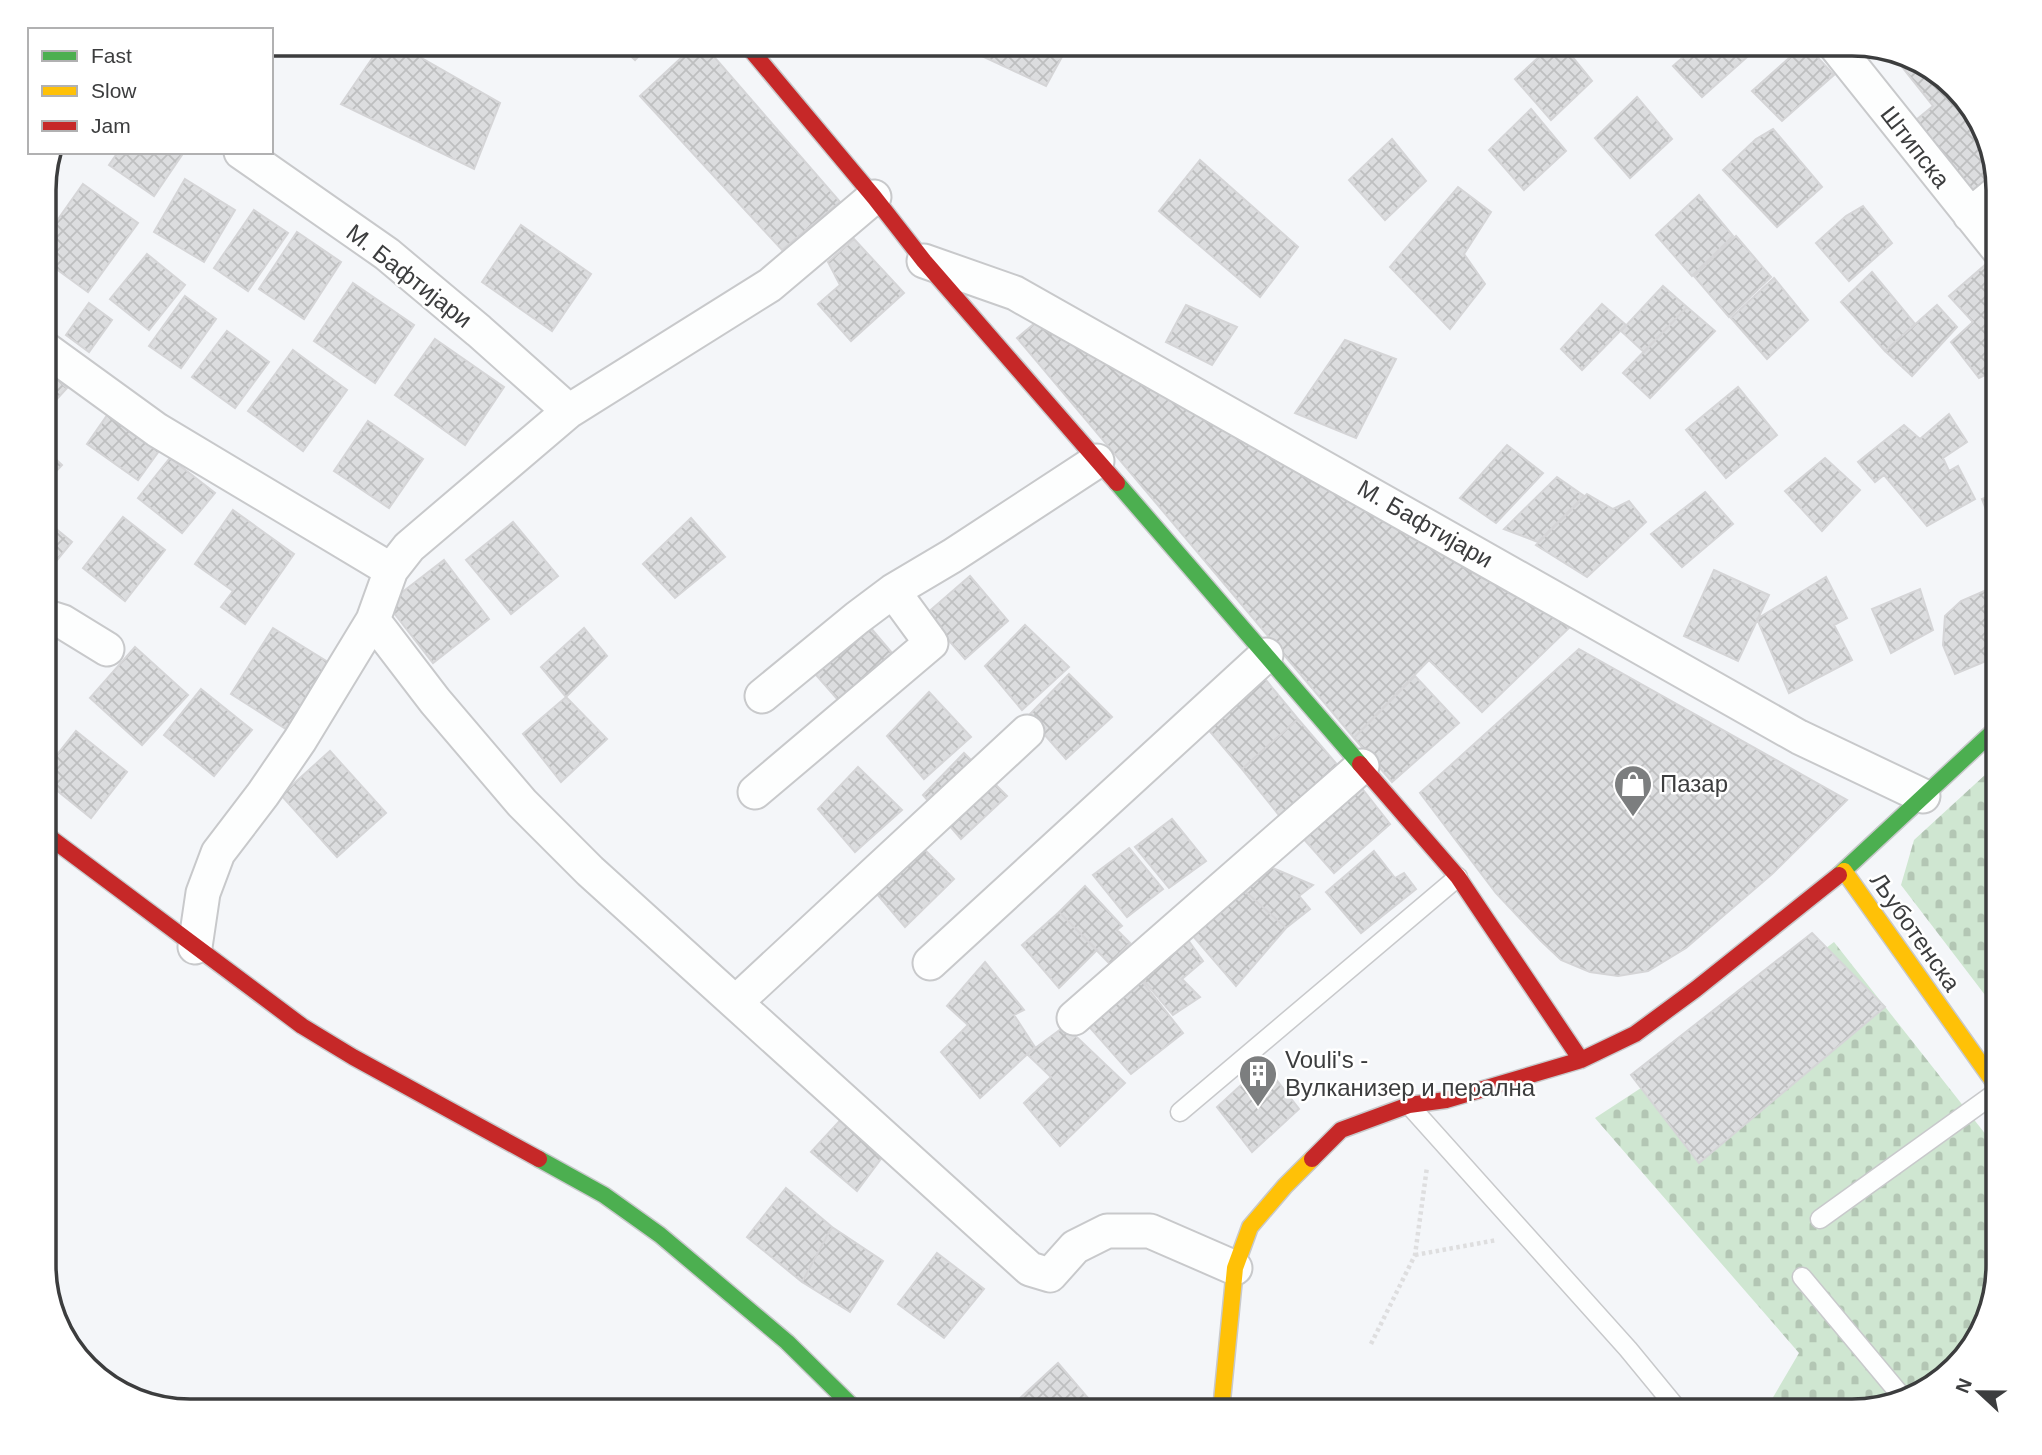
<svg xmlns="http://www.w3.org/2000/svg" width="2042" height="1455" viewBox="0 0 2042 1455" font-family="Arial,sans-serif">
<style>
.cemetery{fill:url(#cemetery-stones)}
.building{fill:url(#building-cross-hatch);stroke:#d5d5d7;stroke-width:2}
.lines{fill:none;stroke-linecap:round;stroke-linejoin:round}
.lane-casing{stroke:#c8c9cb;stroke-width:21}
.street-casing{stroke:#c8c9cb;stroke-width:37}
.fast-casing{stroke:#c8c9cb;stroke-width:19}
.slow-casing{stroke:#c8c9cb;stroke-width:19}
.jam-casing{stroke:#c8c9cb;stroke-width:19}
.path{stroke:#dededf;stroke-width:4.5;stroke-dasharray:3.5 3.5;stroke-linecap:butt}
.lane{stroke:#fdfefe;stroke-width:18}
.street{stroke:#fdfefe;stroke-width:33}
.fast{stroke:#4caf50;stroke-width:16}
.slow{stroke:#ffc107;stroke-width:16}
.jam{stroke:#c62828;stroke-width:16}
.labels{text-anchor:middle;stroke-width:5;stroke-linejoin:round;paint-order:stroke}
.street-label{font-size:24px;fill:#3c3d3e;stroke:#fff}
.poi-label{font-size:24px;fill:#3c3d3e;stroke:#fff;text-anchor:start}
.rim{fill:none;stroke:#3c3d3e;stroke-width:3.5}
</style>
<defs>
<pattern id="cemetery-stones" width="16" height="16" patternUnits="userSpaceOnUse" patternTransform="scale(1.75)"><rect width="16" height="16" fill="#cfe6d1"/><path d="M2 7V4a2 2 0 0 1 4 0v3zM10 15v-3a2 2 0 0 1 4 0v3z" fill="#b3c6b4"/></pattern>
<pattern id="building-cross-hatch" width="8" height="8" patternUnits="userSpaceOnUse" patternTransform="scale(1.75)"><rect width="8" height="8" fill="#dcdddf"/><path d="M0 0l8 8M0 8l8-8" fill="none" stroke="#bebfc0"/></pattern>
</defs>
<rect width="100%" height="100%" fill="#f4f6f9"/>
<path class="cemetery" d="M1998,763v249l-97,-127 13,-45z
M1834,942l164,208v115l-30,89 -51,42 -65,15h-87l34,-58 -204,-235 49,-32z"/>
<path class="building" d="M382,44h15l103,59 -26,66 -133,-65z
M618,44h32l-15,16z
M696,44h7l137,158 -58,48 -142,-154z
M972,44h97l-23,42 -77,-36z
M1553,44h9l30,37 -41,39 -36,-41z
M1698,44h52l5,6 -53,47 -29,-31z
M1805,44l29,31 -52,46 -30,-30z
M1895,58l46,16 42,51 14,58 -26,19 -61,-77 23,-19z
M1637,97l35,42 -42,39 -35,-40z
M1531,109l35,42 -42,39 -35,-40z
M1773,129l49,58 -45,40 -54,-57 33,-31z
M1392,139l34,42 -41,39 -36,-40z
M118,152h66l-30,44 -45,-31z
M1200,160l98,87 -38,50 -101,-86z
M185,179l50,31 -31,52 -50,-30z
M83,184l55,39 -50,69 -44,-32v-21z
M1458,187l33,25 -27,42 21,30 -35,45 -60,-62z
M1699,195l34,41 -41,40 -36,-41z
M1863,206l29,37 -43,38 -33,-38 30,-27z
M254,210l34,23 -40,58 -34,-23z
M521,225l70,49 -39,57 -70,-49z
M297,232l44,30 -37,57 -45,-30z
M1736,236l35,41 -42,40 -35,-41z
M854,239l50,54 -53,48 -33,-37 22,-19 -12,-23z
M147,254l38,31 -36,45 -39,-31z
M1985,265l13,14v92l-1,-2 -18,9 -28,-36 22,-20 -24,-26z
M1872,272l43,52 -30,27 -44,-49z
M1774,278l34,42 -41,39 -36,-41z
M353,283l61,42 -39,58 -61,-42z
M1663,286l24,21 -43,45 -23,-21z
M185,296l31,23 -35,49 -32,-22z
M89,303l23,17 -23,32 -23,-17z
M1602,304l24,21 -44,45 -21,-21z
M1186,305l51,22 -25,38 -46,-23z
M1937,305l20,22 -45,49 -27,-25z
M1687,307l28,24 -65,67 -27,-25z
M1041,318l530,308 -89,86 -53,-52 -75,78 -337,-400z
M227,331l42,31 -34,46 -43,-31z
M435,339l69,48 -39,58 -70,-50z
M1345,340l51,19 -40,79 -61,-25z
M293,350l54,40 -44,61 -55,-40z
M44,367l23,21 -23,25z
M1738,387l39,48 -51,43 -40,-48z
M108,414l51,37 -21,29 -51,-36z
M1949,414l18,28 -24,16 6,13 9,-5 17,33 -48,27 -43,-51 -9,7 -17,-20 46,-37 16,14z
M368,421l55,38 -34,49 -55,-37z
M1507,445l36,28 -47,50 -36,-25z
M44,448l18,17 -18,19z
M170,458l45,35 -33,40 -44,-35z
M1825,458l35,32 -38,41 -37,-40z
M1557,477l27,19 -46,46 -34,-13z
M1705,492l28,32 -51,43 -31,-33z
M1998,492v49l-16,-42z
M1587,494l26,15 16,-8 17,21 -59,55 -51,-32z
M233,510l61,44 -49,70 -24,-17 12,-16 -38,-27z
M123,517l42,33 -40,51 -42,-33z
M691,518l34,39 -50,41 -32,-34z
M44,519l28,23 -28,34z
M513,522l45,54 -47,38 -45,-54z
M444,560l45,59 -56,44 -46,-59z
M1714,570l55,25 -31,66 -54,-25z
M970,576l38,45 -43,38 -39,-45z
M1826,577l21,41 -13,7 18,35 -63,33 -32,-74z
M1998,585v71l-43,18 -12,-29 2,-29 16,-15z
M1920,589l13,41 -42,23 -19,-44z
M864,620l28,33 -53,48 -29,-33z
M1025,625l44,42 -47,43 -37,-44z
M273,628l55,34 -42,67 -55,-35z
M584,628l23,28 -41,41 -25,-30z
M135,647l53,48 -46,50 -52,-47z
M1579,649l268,151 -75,74 -86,74 -38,23 -30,5 -28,-4 -29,-12 -20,-19 -45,-48 -76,-100z
M1256,668l42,51 -56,50 -41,-48z
M1069,674l43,43 -46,42 -38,-43z
M1415,676l44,47 -67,59 -38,-44z
M201,689l51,41 -38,46 -50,-41z
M929,692l42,45 -47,42 -37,-43z
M566,697l41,42 -46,43 -38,-48z
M1298,719l42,49 -58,51 -40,-50z
M76,731l51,41 -36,46 -47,-38v-9z
M330,751l56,62 -49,44 -56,-62z
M964,753l43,43 -46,43 -38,-44z
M858,767l44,43 -47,42 -37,-43z
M1353,777l37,47 -56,49 -40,-45z
M1172,819l34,42 -37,27 -34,-41z
M913,838l41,41 -49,48 -39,-46z
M1129,848l34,41 -36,28 -34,-42z
M1374,851l21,27 9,-5 12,16 -55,44 -35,-41z
M1261,863l52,22 -14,11 11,13 -24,19 -49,-44z
M1237,884l49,44 -50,58 -49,-57z
M1085,886l37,40 -5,4 13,13 -20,21 -51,-52z
M1059,912l38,38 -38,38 -37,-43z
M1181,930l22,31 -21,18 18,18 -27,18 -39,-46z
M1812,933l73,74 -186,156 -68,-88z
M985,962l39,48 -10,5 21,32 -55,51 -39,-46 27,-27 -21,-19z
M1137,975l46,58 -52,41 -46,-52z
M1065,1026l60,57 -65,63 -36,-43 27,-26 -24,-23z
M1264,1064l35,45 -47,43 -35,-45z
M847,1113l39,39 -29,39 -46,-39z
M786,1188l46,39 -30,55 -55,-45z
M832,1227l51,34 -33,51 -48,-30z
M937,1253l47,36 -40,49 -46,-34z
M1058,1363l41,48h-93z"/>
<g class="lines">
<defs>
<path id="lane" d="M1409,1105l219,244 51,62
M1180,1112l278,-235
M1820,1219l178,-128
M1802,1277l102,122"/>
<path id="street" d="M1834,44l164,205
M241,152l146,102 92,77 90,80
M1970,215l28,-23
M924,261l91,32 784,444 124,59
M44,348l113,82 234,140
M44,616l19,6 44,27
M373,620l62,81 87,102 68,68 440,398 20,6 25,-28 32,-16h43l85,37
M762,696l95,-78 36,-27 59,-35 145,-95
M755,792l176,-149 -38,-52
M195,947l8,-54 15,-40 45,-59 37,-54 73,-120 18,-50 18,-23 160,-136 201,-126 104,-88
M930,963l336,-308
M736,1002l291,-270
M1074,1018l288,-252"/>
<path id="fast" d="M1117,483l243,281
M1839,875l159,-148
M539,1159l65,36 56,40 127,107 70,69"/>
<path id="slow" d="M1844,871l154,217
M1221,1411l14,-143 15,-41 35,-41 27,-27"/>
<path id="jam" d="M746,44l128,153 50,64 193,222
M1360,764l98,113 123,183
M44,833l258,193 51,31 186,102
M1312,1159l29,-29 68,-25 37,-5 135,-40 54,-26 61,-45 143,-114"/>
</defs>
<use href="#lane" class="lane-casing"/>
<use href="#street" class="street-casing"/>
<use href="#fast" class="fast-casing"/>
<use href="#slow" class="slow-casing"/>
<use href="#jam" class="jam-casing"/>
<path class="path" d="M1415,1255l82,-15
M1371,1344l44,-89 12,-88"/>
<use href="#lane" class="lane"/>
<use href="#street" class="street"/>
<use href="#fast" class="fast"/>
<use href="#slow" class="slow"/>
<use href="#jam" class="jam"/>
</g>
<defs>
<symbol id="shop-pin" viewBox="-11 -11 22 30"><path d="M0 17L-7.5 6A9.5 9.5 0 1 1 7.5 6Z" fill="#7c7e7f" stroke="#fff"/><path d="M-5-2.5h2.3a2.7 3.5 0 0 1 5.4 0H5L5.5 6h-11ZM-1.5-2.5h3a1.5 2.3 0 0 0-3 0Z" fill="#fff"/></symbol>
<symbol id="building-pin" viewBox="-11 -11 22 30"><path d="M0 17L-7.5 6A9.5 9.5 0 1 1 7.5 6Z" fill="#7c7e7f" stroke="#fff"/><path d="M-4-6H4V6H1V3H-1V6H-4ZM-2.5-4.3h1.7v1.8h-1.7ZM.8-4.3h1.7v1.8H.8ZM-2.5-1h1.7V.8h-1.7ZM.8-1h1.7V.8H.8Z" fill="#fff"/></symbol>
</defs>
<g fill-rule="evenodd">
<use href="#shop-pin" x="1611" y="762" width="44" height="60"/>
<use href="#building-pin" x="1236" y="1052" width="44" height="60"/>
</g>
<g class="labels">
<g class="street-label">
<text transform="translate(1915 147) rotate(52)" y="8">Штипска</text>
<text transform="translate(409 276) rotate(38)" y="8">М. Бафтијари</text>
<text transform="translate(1425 524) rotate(30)" y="8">М. Бафтијари</text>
<text transform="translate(1915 932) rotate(55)" y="8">Љуботенска</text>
</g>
<g class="poi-label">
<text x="1660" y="792">Пазар</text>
<text x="1285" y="1068">Vouli's -<tspan x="1285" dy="28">Вулканизер и перална</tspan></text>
</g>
</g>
<path d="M0 0H2042V1455H0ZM190 56H1852A134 134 0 0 1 1986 190V1265A134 134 0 0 1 1852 1399H190A134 134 0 0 1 56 1265V190A134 134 0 0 1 190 56Z" fill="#fff" fill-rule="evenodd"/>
<path class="rim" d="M190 56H1852A134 134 0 0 1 1986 190V1265A134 134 0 0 1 1852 1399H190A134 134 0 0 1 56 1265V190A134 134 0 0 1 190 56Z"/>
<rect x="28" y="28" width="245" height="126" fill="#ffffff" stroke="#b1b1b2" stroke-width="2"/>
<rect x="42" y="51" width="35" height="10" fill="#4caf50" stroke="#b1b1b2" stroke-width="2"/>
<text x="91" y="63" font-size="21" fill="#3c3d3e">Fast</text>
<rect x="42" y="86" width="35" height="10" fill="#ffc107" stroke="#b1b1b2" stroke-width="2"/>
<text x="91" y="98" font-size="21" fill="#3c3d3e">Slow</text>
<rect x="42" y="121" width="35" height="10" fill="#c62828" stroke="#b1b1b2" stroke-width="2"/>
<text x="91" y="133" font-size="21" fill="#3c3d3e">Jam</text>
<g transform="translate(1979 1392) rotate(292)" stroke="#ffffff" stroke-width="5" paint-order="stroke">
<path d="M0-5L12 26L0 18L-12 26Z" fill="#3c3d3e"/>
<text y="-10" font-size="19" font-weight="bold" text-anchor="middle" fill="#3c3d3e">N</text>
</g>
</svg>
